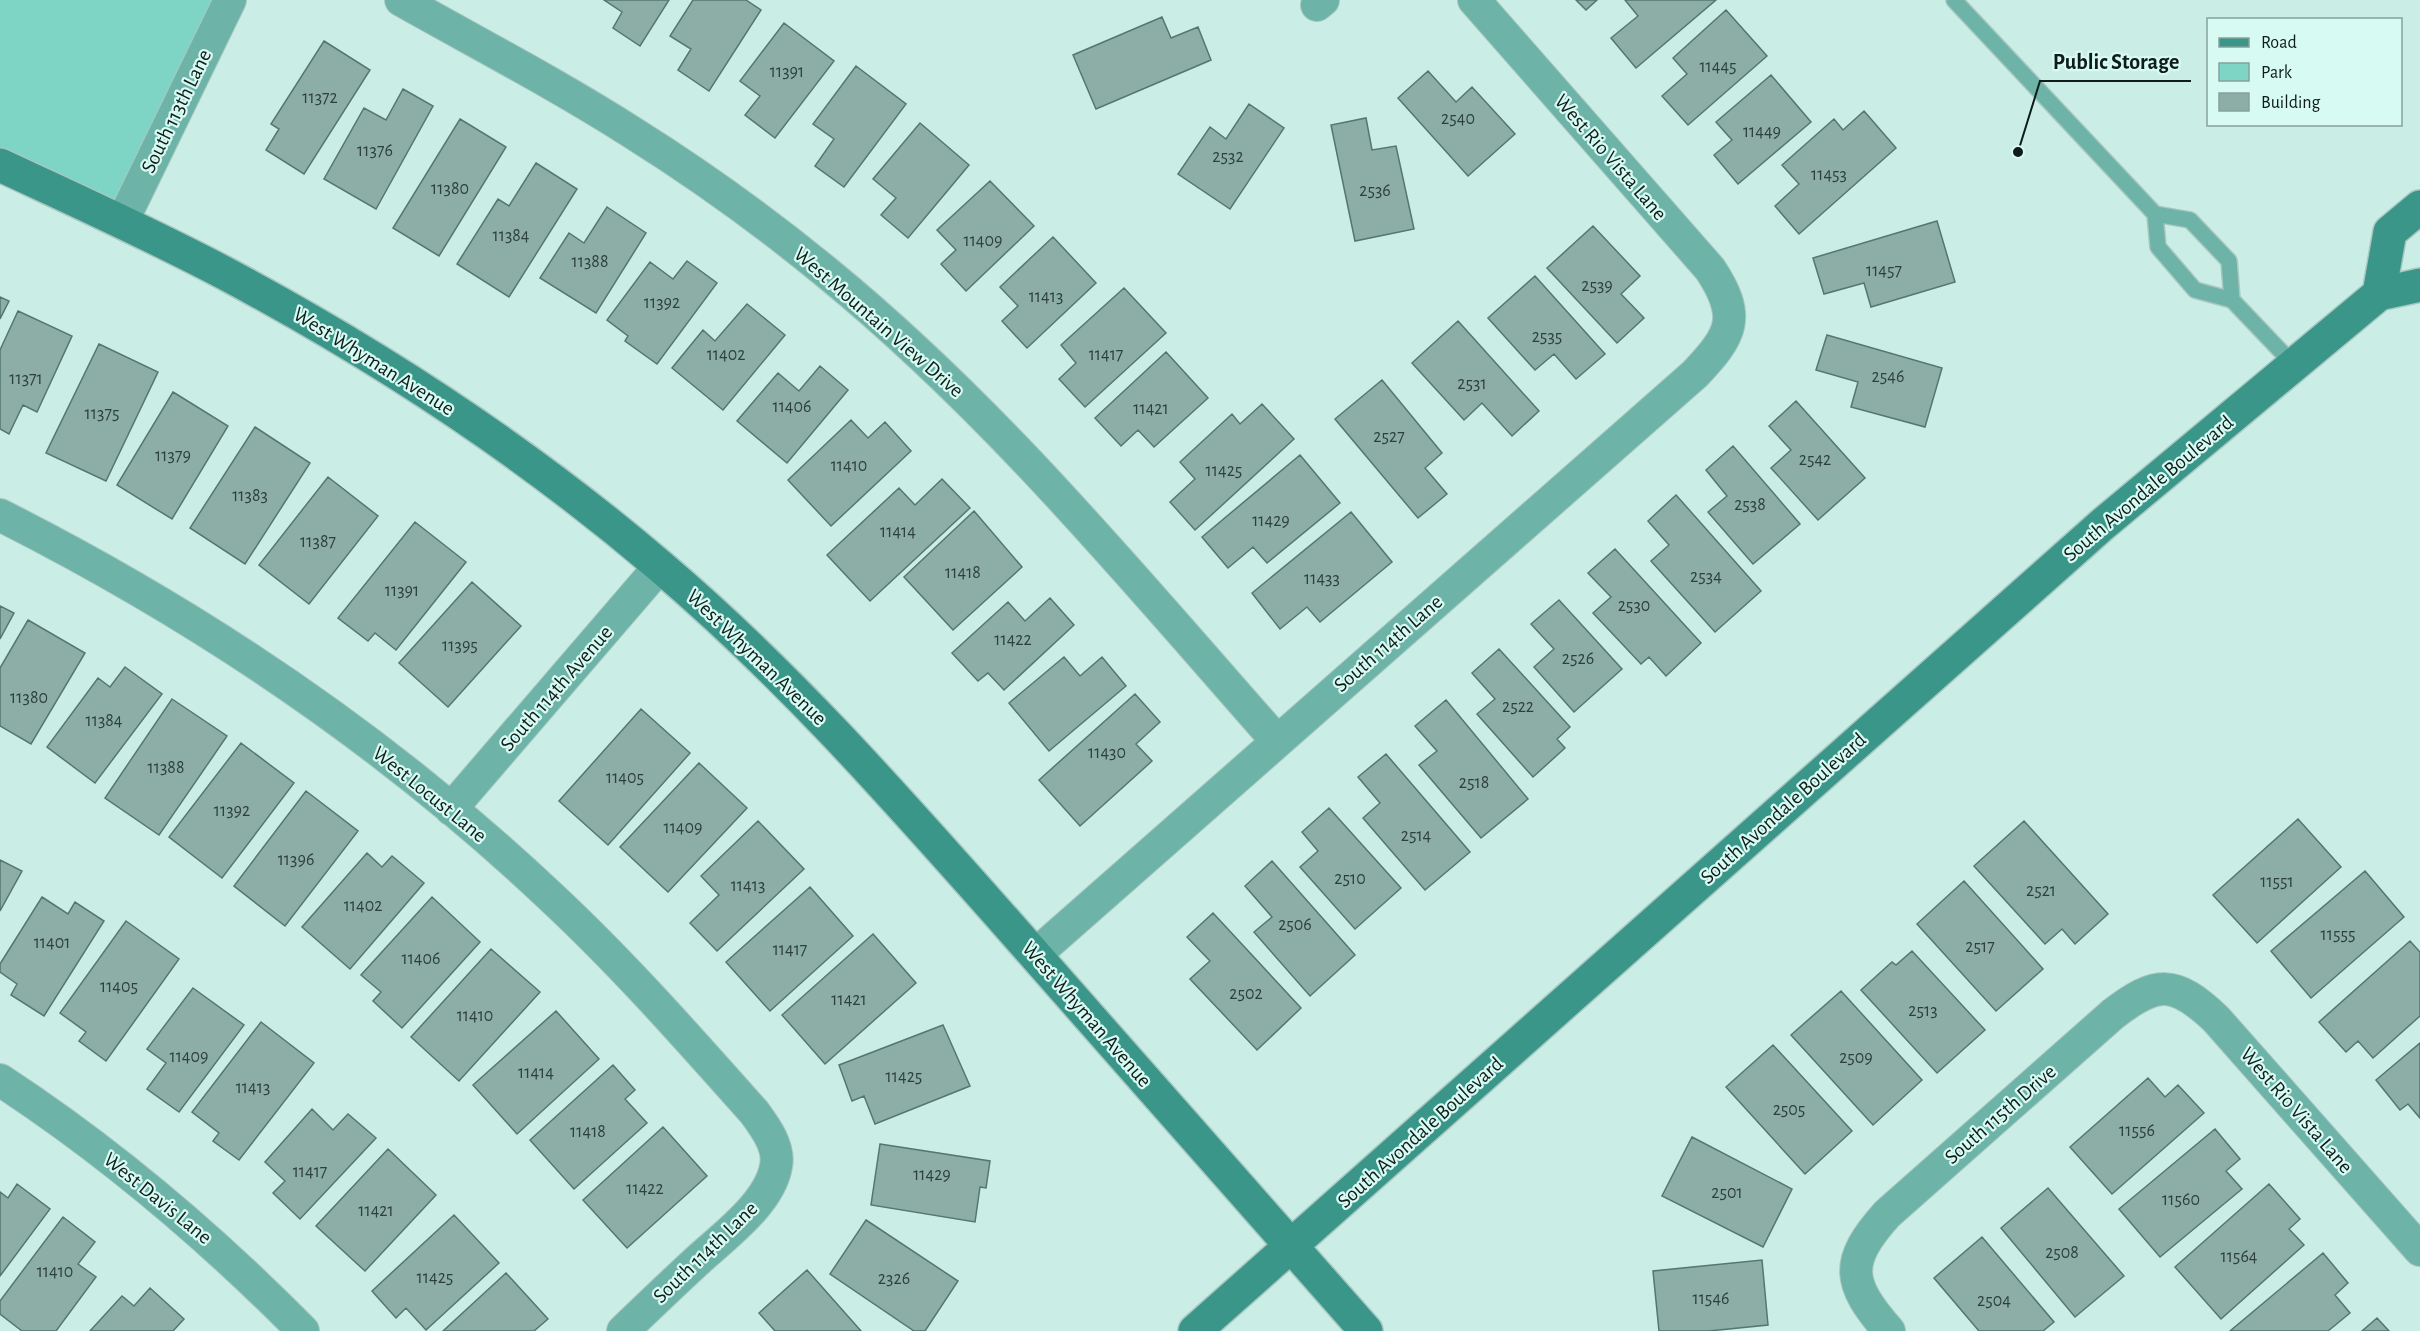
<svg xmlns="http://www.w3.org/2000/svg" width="2420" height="1331" viewBox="0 0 2420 1331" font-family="'Alegreya Sans',sans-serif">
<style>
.green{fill:#7ed5c6}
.building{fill:#8daea7;stroke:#567670;stroke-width:1.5}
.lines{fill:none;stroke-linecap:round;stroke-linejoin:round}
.lane-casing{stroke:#a8c7c1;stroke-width:18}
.street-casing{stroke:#a8c7c1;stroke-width:34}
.secondary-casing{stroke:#a8c7c1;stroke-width:36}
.lane{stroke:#6db3a7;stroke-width:15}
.street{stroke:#6db3a7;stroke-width:32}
.secondary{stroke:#3a9688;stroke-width:33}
.labels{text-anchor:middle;stroke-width:4.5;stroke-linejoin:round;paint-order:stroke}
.number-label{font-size:18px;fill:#2e403c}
.street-label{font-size:21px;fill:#0f1c19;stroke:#d7faf3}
.leader{fill:none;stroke:#0f1c19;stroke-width:2}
.callout-dot{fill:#0f1c19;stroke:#d7faf3;stroke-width:2}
.callout-label{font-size:22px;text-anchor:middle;font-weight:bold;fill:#0f1c19;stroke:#d7faf3;stroke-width:4.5;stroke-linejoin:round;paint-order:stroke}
</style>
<rect width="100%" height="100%" fill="#caede6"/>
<path class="green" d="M0,0h230l-108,222 -122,-57z"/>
<path class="building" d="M604,0h65l-29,46 -27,-18 9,-16z
M693,0h53l15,10 -52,81 -31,-21 13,-21 -21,-13z
M1576,0h21l-11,10z
M1625,0h91l-80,68 -25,-30 27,-22z
M1726,10l41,46 -79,69 -26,-29 25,-22 -14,-16z
M1162,17l9,21 27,-11 13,33 -115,49 -23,-54z
M784,23l50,38 -59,77 -30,-23 15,-19 -20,-15z
M324,41l46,29 -66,104 -38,-24 13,-21 -8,-5z
M856,66l50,38 -62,83 -29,-21 19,-27 -21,-15z
M1428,71l28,31 16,-15 43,47 -47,42 -70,-78z
M1771,75l40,47 -73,62 -24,-29 18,-15 -16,-18z
M403,89l30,17 -57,103 -52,-30 40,-71 22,12z
M1249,104l35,24 -54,81 -52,-35 32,-47 16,12z
M1864,111l32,37 -97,86 -24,-28 24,-22 -17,-19 52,-46 9,11z
M1366,118l6,32 24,-4 18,83 -59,12 -24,-116z
M460,119l46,28 -67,109 -46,-28z
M920,123l49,42 -61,73 -27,-23 15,-17 -23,-19z
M536,163l41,26 -68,108 -52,-33 41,-65 11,7z
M990,181l44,45 -68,65 -25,-27 15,-14 -19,-20z
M607,207l39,26 -50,80 -56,-35 29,-45 15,10z
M1937,221l18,61 -84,25 -7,-24 -40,11 -11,-36z
M1593,226l47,50 -19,18 23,24 -27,25 -70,-75z
M1053,237l43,46 -69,65 -25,-27 16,-15 -18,-19z
M687,261l30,22 -60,81 -32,-23 3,-5 -21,-16 43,-58 23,17z
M1535,276l70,78 -29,25 -22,-25 -19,16 -47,-52z
M1124,288l42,45 -81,74 -26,-28 17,-16 -15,-18z
M0,297l9,4 -9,18z
M747,304l38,31 -62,75 -51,-42 31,-38 12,11z
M18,311l54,25 -35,76 -14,-7 -14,29 -9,-5v-79z
M1458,321l81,90 -27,25 -30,-33 -18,17 -52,-57z
M1827,335l115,33 -17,59 -74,-20 7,-25 -42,-12z
M99,344l59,28 -52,109 -60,-28z
M1166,352l42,46 -54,49 -16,-17 -17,16 -26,-28z
M820,366l28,24 -61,73 -50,-42 41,-48 21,18z
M1382,380l60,73 -17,15 22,26 -29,24 -83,-99z
M173,392l55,34 -56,93 -55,-34z
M1796,401l69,77 -47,42 -47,-52 20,-18 -22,-24z
M1262,404l32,35 -99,91 -25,-28 25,-23 -15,-17 52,-48 8,10z
M851,420l17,18 17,-16 26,29 -80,75 -43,-46z
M255,427l55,36 -65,101 -55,-36z
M1733,446l67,78 -47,40 -45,-52 19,-16 -21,-26z
M1300,455l40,48 -73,60 -14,-16 -25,21 -26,-31z
M328,477l50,39 -69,88 -50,-39z
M942,479l28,29 -100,93 -43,-46 72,-67 16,17z
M1676,495l85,96 -46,41 -64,-71 18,-16 -21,-24z
M974,511l48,56 -69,63 -49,-53z
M1351,512l41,50 -72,60 -13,-15 -27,22 -28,-36z
M415,522l51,40 -70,88 -21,-17 -7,8 -30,-23z
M1615,549l86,94 -35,33 -17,-19 -8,7 -48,-51 18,-16 -23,-24z
M472,582l49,44 -73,81 -49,-44z
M1050,598l24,27 -70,65 -16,-17 -10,8 -26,-28 56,-51 17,19z
M1559,600l63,69 -48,43 -40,-45 20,-18 -23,-25z
M0,606l14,7 -14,26z
M28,620l57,33 -54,91 -31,-18v-58z
M1499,649l71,78 -13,12 8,9 -32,29 -56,-63 18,-15 -23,-26z
M1064,657l16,19 22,-19 24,29 -77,65 -40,-48z
M125,667l37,27 -67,89 -48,-36 51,-69 12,9z
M1135,694l25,28 -24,22 16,17 -72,65 -41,-46z
M172,699l55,37 -68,99 -54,-37z
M1446,700l82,99 -47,39 -62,-73 18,-14 -22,-25z
M641,709l49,44 -82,92 -49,-44z
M241,743l53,40 -72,95 -53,-41z
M1386,754l84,98 -45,38 -62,-72 17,-15 -22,-26z
M699,763l48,45 -79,84 -48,-45z
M306,791l52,40 -73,95 -51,-40z
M1329,808l72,80 -46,41 -55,-62 18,-16 -16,-19z
M2298,819l43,48 -84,76 -44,-48z
M758,821l46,48 -87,82 -27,-28 29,-28 -18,-19z
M2024,821l84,93 -33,30 -13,-15 -17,15 -71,-78z
M367,853l15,14 10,-11 32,27 -74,86 -48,-42z
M0,860l22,11 -22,40z
M1272,861l83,94 -45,41 -56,-64 18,-15 -27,-31z
M2365,871l39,46 -93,81 -40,-47z
M1964,881l79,88 -47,42 -79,-87z
M810,887l43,49 -83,75 -44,-49z
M42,897l26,17 7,-12 29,19 -60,95 -33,-21 6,-11 -17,-12v-8z
M432,897l48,45 -78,86 -29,-27 8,-9 -20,-17z
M1213,913l88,95 -44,42 -67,-71 20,-18 -23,-24z
M126,921l53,38 -73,102 -27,-20 7,-9 -26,-19z
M873,934l43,49 -91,81 -43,-49z
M2410,941l10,11v64l-47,42 -15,-17 -12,11 -27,-30z
M491,949l49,43 -81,89 -48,-44z
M1912,951l73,79 -48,43 -76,-83 31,-28 4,3z
M193,988l51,37 -65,87 -32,-23 19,-26 -19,-14z
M1841,991l81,89 -49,45 -82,-90z
M556,1011l43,48 -82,75 -44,-49z
M261,1022l53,41 -75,97 -26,-19 6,-8 -27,-21z
M943,1025l27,61 -95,38 -11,-28 -12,5 -13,-36z
M2420,1043v75l-12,-14 -8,6 -24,-30z
M1773,1045l79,86 -47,43 -79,-87z
M613,1065l22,25 -10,9 22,24 -73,66 -44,-49z
M2148,1078l17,19 13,-12 26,28 -92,81 -42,-47z
M312,1109l21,21 15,-16 28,24 -76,81 -27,-26 12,-12 -20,-19z
M663,1127l44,49 -80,72 -44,-48z
M2215,1129l25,30 -14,12 16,18 -82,68 -41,-48z
M1692,1137l100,52 -29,58 -101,-51z
M880,1144l110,17 -4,27 -6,-1 -5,35 -104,-17z
M388,1149l48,46 -71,76 -49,-45z
M17,1184l33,25 -50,67v-84l8,6z
M2269,1184l31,35 -11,10 15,16 -83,74 -46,-52z
M2048,1188l76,88 -49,41 -74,-89z
M454,1215l45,48 -73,67 -20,-22 -10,10 -24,-27z
M63,1217l32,25 -17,22 18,13 -40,54h-34l-22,-17v-13z
M866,1220l92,61 -33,50h-11l-84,-57z
M1982,1237l72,85 -11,9h-64l-45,-53z
M2323,1253l25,30 -13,12 15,18 -22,18h-98z
M1762,1260l6,65 -59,6h-50l-6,-60z
M807,1270l54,61h-86l-16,-18z
M506,1273l42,46 -14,12h-91z
M150,1288l34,31 -11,12h-83l32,-35 12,10z
M2377,1318l12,13h-27z"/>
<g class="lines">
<defs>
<path id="lane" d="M1954,0l201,214 35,6 39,41 3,39
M2155,214l3,33 37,43 37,10 62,65"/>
<path id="street" d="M401,0c78,44 157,85 232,133 67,42 132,89 193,139 169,138 307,306 451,469
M1317,5l6,-5
M122,222l108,-222
M0,515c200,101 387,227 550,381 73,68 138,142 204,216 11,15 26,35 22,54 -6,37 -53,71 -79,95 -25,23 -50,47 -74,70
M451,809l209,-243
M1035,955l660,-581c37,-39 47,-57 15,-105l-236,-269
M0,1080c110,72 211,158 303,251
M1889,1331c-42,-48 -45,-69 -2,-117l226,-200c44,-34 62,-34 103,5l204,231"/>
<path id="secondary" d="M0,165c77,36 155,71 230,111 153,82 299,178 431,291 126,107 234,230 343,353 121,137 241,274 362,411
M2379,294l11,-62 30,-25
M1195,1331l908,-807 276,-230 41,-9"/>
</defs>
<use href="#lane" class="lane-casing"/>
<use href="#street" class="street-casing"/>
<use href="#secondary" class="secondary-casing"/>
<use href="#lane" class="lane"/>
<use href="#street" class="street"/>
<use href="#secondary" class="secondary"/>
</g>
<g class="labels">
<g class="number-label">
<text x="1718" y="72">11445</text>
<text x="787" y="77">11391</text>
<text x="320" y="103">11372</text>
<text x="1458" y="124">2540</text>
<text x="1762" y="137">11449</text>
<text x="375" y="156">11376</text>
<text x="1228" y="162">2532</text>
<text x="1829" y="180">11453</text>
<text x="450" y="194">11380</text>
<text x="1375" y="196">2536</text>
<text x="511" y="241">11384</text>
<text x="983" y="246">11409</text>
<text x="590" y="267">11388</text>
<text x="1884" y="276">11457</text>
<text x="1597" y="291">2539</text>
<text x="1046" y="302">11413</text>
<text x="662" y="308">11392</text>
<text x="1547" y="342">2535</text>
<text x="726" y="360">11402</text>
<text x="1106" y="360">11417</text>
<text x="1888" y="382">2546</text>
<text x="26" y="384">11371</text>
<text x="1472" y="389">2531</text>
<text x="792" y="412">11406</text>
<text x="1151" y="414">11421</text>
<text x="102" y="419">11375</text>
<text x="1389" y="442">2527</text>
<text x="173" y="461">11379</text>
<text x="1815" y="465">2542</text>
<text x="849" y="471">11410</text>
<text x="1224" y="476">11425</text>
<text x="250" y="501">11383</text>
<text x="1750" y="510">2538</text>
<text x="1271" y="526">11429</text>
<text x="898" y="537">11414</text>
<text x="318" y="547">11387</text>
<text x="963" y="578">11418</text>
<text x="1706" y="582">2534</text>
<text x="1322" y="584">11433</text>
<text x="402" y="596">11391</text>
<text x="1634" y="611">2530</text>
<text x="1013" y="645">11422</text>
<text x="460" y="651">11395</text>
<text x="1578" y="664">2526</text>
<text x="29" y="703">11380</text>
<text x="1518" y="712">2522</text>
<text x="104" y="726">11384</text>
<text x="1107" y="758">11430</text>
<text x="166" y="773">11388</text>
<text x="625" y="783">11405</text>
<text x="1474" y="788">2518</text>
<text x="232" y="816">11392</text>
<text x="683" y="833">11409</text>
<text x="1416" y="841">2514</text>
<text x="296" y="865">11396</text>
<text x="1350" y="884">2510</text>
<text x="2277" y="887">11551</text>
<text x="748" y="891">11413</text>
<text x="2041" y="896">2521</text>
<text x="363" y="911">11402</text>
<text x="1295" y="930">2506</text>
<text x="2338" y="940">11555</text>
<text x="52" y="948">11401</text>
<text x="1980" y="952">2517</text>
<text x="790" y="955">11417</text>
<text x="421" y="964">11406</text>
<text x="119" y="992">11405</text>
<text x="1246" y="999">2502</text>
<text x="849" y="1005">11421</text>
<text x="1923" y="1016">2513</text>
<text x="475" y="1021">11410</text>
<text x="189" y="1062">11409</text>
<text x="1856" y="1063">2509</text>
<text x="536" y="1078">11414</text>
<text x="904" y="1082">11425</text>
<text x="253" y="1093">11413</text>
<text x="1789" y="1115">2505</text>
<text x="2137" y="1136">11556</text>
<text x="588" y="1137">11418</text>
<text x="310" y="1177">11417</text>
<text x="932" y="1180">11429</text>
<text x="645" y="1194">11422</text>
<text x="1727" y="1198">2501</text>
<text x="2181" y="1205">11560</text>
<text x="376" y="1216">11421</text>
<text x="2062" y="1258">2508</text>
<text x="2239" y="1262">11564</text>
<text x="55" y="1277">11410</text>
<text x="435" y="1283">11425</text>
<text x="894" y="1284">2326</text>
<text x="1711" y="1304">11546</text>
<text x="1994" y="1306">2504</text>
</g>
<g class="street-label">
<text transform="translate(176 111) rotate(-64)" y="7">South 113th Lane</text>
<text transform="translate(1611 157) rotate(49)" y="7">West Rio Vista Lane</text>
<text transform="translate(879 322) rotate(41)" y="7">West Mountain View Drive</text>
<text transform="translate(374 361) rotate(32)" y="7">West Whyman Avenue</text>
<text transform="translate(2148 488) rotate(-40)" y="7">South Avondale Boulevard</text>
<text transform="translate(1388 643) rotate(-41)" y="7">South 114th Lane</text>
<text transform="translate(757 657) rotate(44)" y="7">West Whyman Avenue</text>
<text transform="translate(556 688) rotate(-49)" y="7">South 114th Avenue</text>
<text transform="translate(430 794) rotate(39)" y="7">West Locust Lane</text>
<text transform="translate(1783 808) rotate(-42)" y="7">South Avondale Boulevard</text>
<text transform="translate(1087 1014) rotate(49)" y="7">West Whyman Avenue</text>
<text transform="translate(2297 1110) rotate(49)" y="7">West Rio Vista Lane</text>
<text transform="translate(2000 1114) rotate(-41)" y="7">South 115th Drive</text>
<text transform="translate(1420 1132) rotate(-42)" y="7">South Avondale Boulevard</text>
<text transform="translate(158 1198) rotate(39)" y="7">West Davis Lane</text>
<text transform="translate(705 1252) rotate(-44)" y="7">South 114th Lane</text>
</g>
</g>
<path class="leader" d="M2018 152L2040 81H2191"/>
<circle class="callout-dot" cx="2018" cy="152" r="6"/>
<g class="callout-label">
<text x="2116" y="69">Public Storage</text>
</g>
<rect x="2207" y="18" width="195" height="108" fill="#d7faf3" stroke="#87a19c" stroke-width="1.5"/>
<rect x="2219" y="38" width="30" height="9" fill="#3a9688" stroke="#87a19c" stroke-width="1.5"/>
<text x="2261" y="48" font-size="18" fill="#0f1c19">Road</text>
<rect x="2219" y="63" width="30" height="18" fill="#7ed5c6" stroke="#87a19c" stroke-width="1.5"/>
<text x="2261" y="78" font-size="18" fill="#0f1c19">Park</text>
<rect x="2219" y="93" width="30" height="18" fill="#8daea7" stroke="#87a19c" stroke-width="1.5"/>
<text x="2261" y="108" font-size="18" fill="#0f1c19">Building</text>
</svg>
